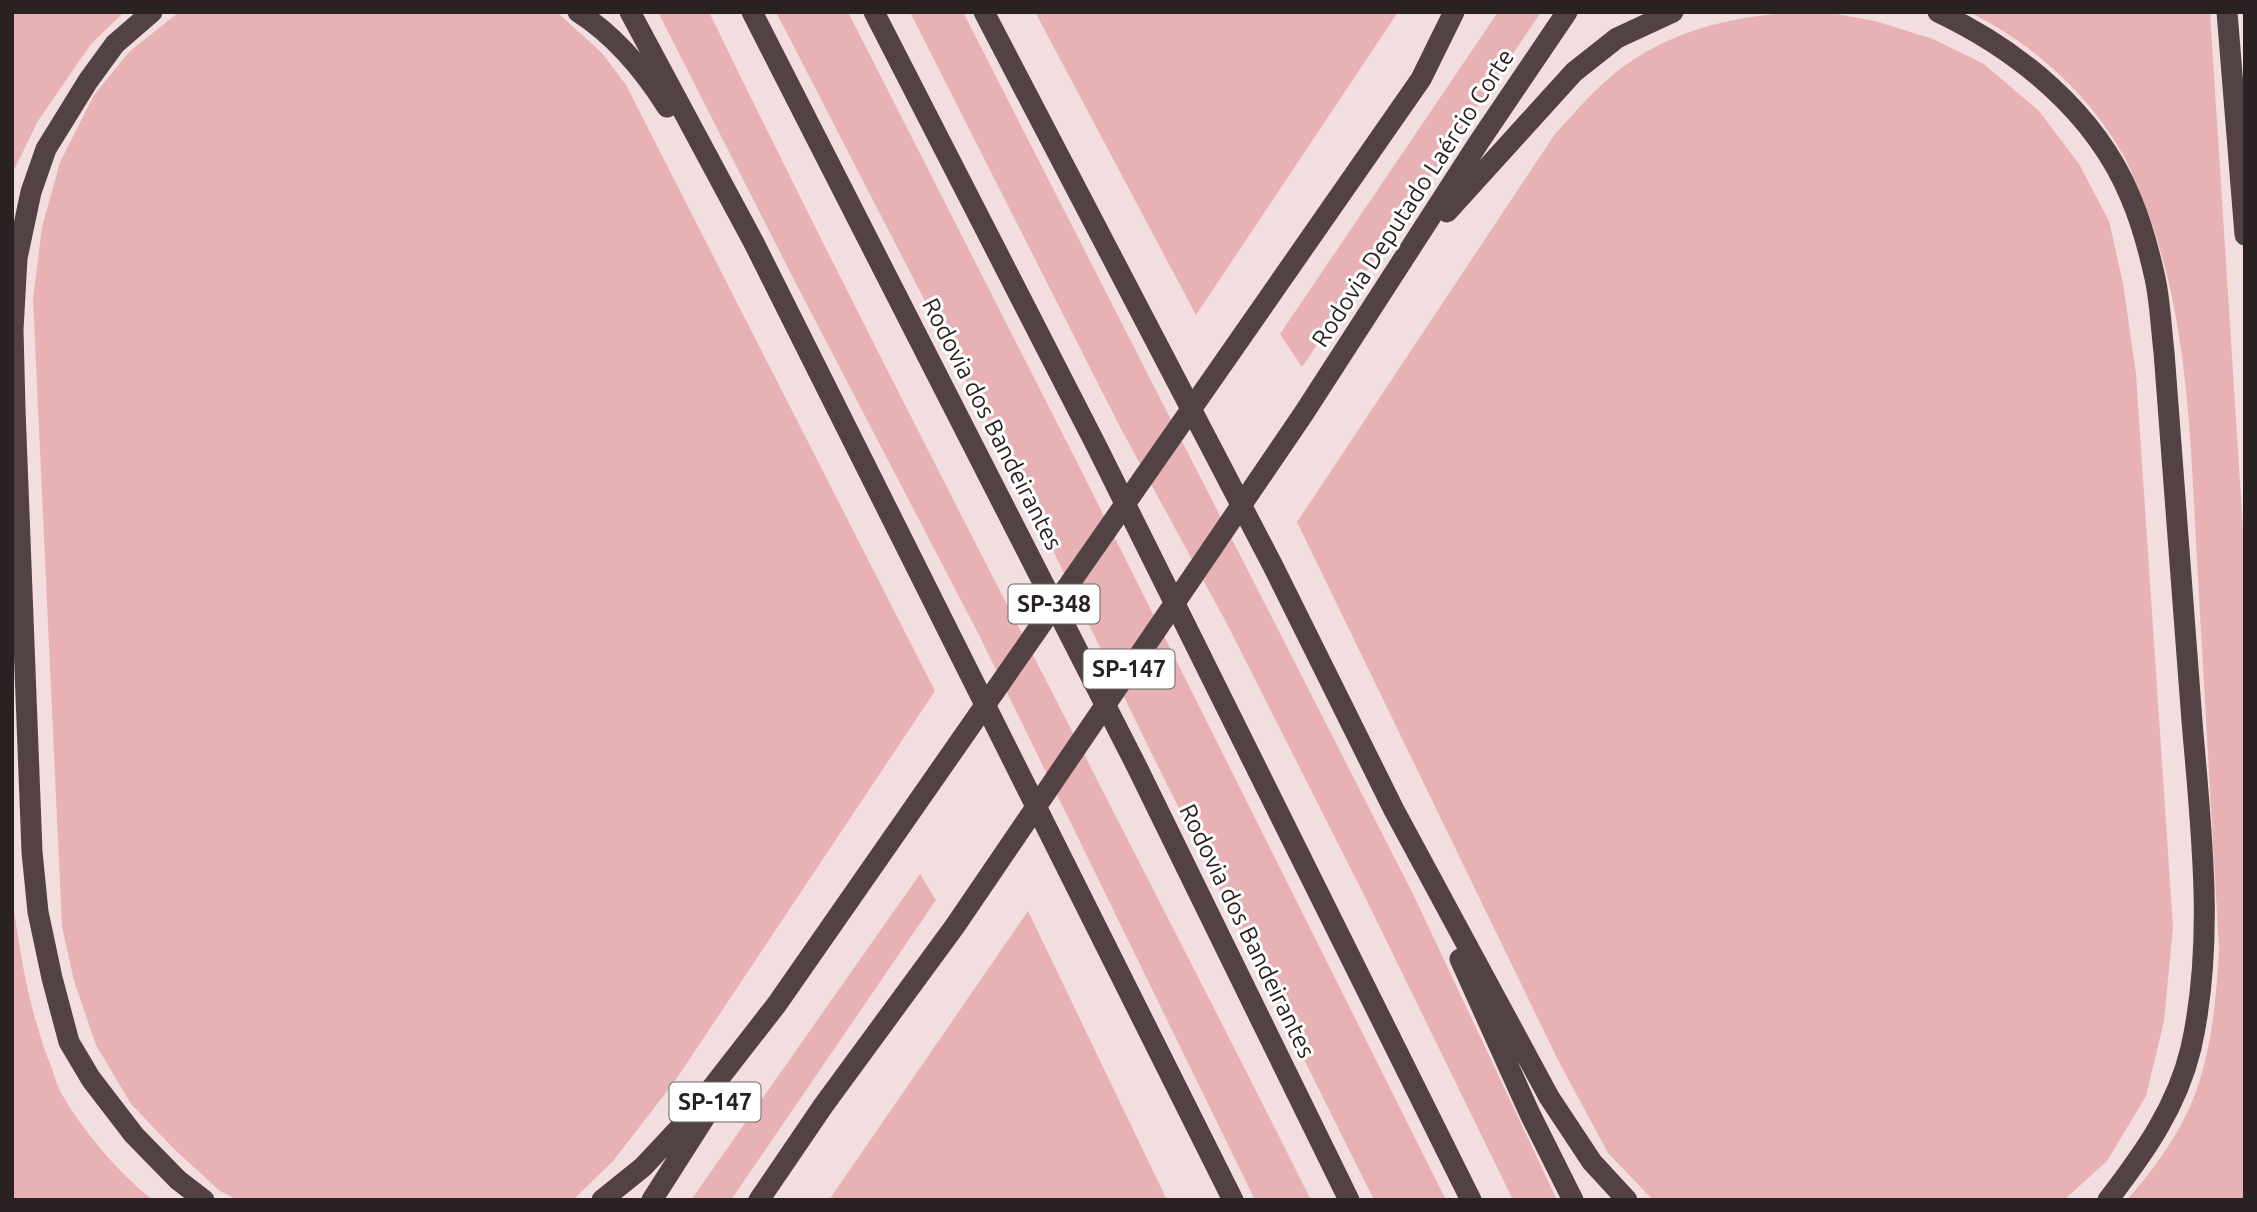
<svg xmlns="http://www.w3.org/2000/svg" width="2257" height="1212" viewBox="0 0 2257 1212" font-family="Ubuntu,sans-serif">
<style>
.grass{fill:#e8b2b4}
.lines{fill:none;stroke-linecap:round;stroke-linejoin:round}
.highway{stroke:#534243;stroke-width:21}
.labels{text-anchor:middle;stroke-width:6;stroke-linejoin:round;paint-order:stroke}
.shield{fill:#fff;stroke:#6a6464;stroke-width:2}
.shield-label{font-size:23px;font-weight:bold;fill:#2a2222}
.street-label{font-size:24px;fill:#2a2222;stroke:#fff}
</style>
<rect width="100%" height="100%" fill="#f3dedf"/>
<path class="grass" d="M12,12h112l-33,32 -53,77 -26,53z
M179,12h376l5,3 42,38 24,32 309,606 -260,390 -62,80 -40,39h-335l-18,-9 -45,-41 -44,-46 -35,-59 -22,-64 -12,-54 -29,-628 9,-72 18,-65 34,-67 36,-44z
M658,12h51c194,399 403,791 602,1188h-56l-277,-567 -187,-359z
M776,12h72l236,464 362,724h-72l-229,-460 -100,-206z
M910,12h53l451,884 143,304h-44l-147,-301 -139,-275 -107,-197z
M1035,12h363l-202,303z
M1498,12h43l-239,355 -22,-33z
M1826,12l49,9 58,18 51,25 55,47 40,53 30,57 14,62 13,91 37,553 -9,94 -18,75 -39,65 -43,39h-411l-45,-47 -49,-91 -262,-540 258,-388c17,-18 33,-38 52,-54 61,-54 140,-68 219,-68z
M1969,12h241l35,548v640h-118c23,-27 46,-57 61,-89 23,-50 28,-107 31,-162 -7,-123 -14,-247 -21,-370 -8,-133 -7,-272 -62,-396 -5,-11 -9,-23 -16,-33 -33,-58 -91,-109 -151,-138z
M920,874l16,26 -205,300h-40z
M12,894c7,56 16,109 35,162 5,11 8,24 13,35 22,39 58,82 93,109h-141z
M1028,911l139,289h-338z"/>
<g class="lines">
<path class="highway" d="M152,12l-37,32 -27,37 -42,68 -15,43 -14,66 -4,72 2,79 17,443 6,60 14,66 17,64 22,37 43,56 44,45 26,20
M578,12c36,23 67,60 89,95
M630,12l124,231 479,957
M752,12l385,755 212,433
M874,12l223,435 374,753
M984,12l289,554 121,244 155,287 43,65 35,38
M1938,12c80,38 157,100 192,184 11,25 19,55 25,82 5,23 6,49 9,74 9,123 19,246 28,369 9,108 23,220 -1,327 -14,59 -47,105 -83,152
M2227,12l18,223
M1447,212l127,-140 43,-34 56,-26
M1460,959l70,155 43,86
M602,1200l41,-33 43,-46 91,-117 644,-925 33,-67
M652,1200l58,-91
M759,1200l64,-94 132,-180 349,-513 175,-271 88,-130"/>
</g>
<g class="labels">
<g class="shield">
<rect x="1008.5" y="584.5" width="91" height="39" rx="5"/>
<rect x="1083.5" y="649.5" width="91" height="39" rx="5"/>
<rect x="669.5" y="1082.5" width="91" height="39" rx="5"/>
</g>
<g class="shield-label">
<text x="1054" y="612">SP-348</text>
<text x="1129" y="677">SP-147</text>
<text x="715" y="1110">SP-147</text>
</g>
<g class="street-label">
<text transform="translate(1413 198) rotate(-57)" y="8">Rodovia Deputado Laércio Corte</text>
<text transform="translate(992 424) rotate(63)" y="8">Rodovia dos Bandeirantes</text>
<text transform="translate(1247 931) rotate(64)" y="8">Rodovia dos Bandeirantes</text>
</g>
</g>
<rect width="2257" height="1212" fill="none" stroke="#2a2222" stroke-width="28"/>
</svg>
